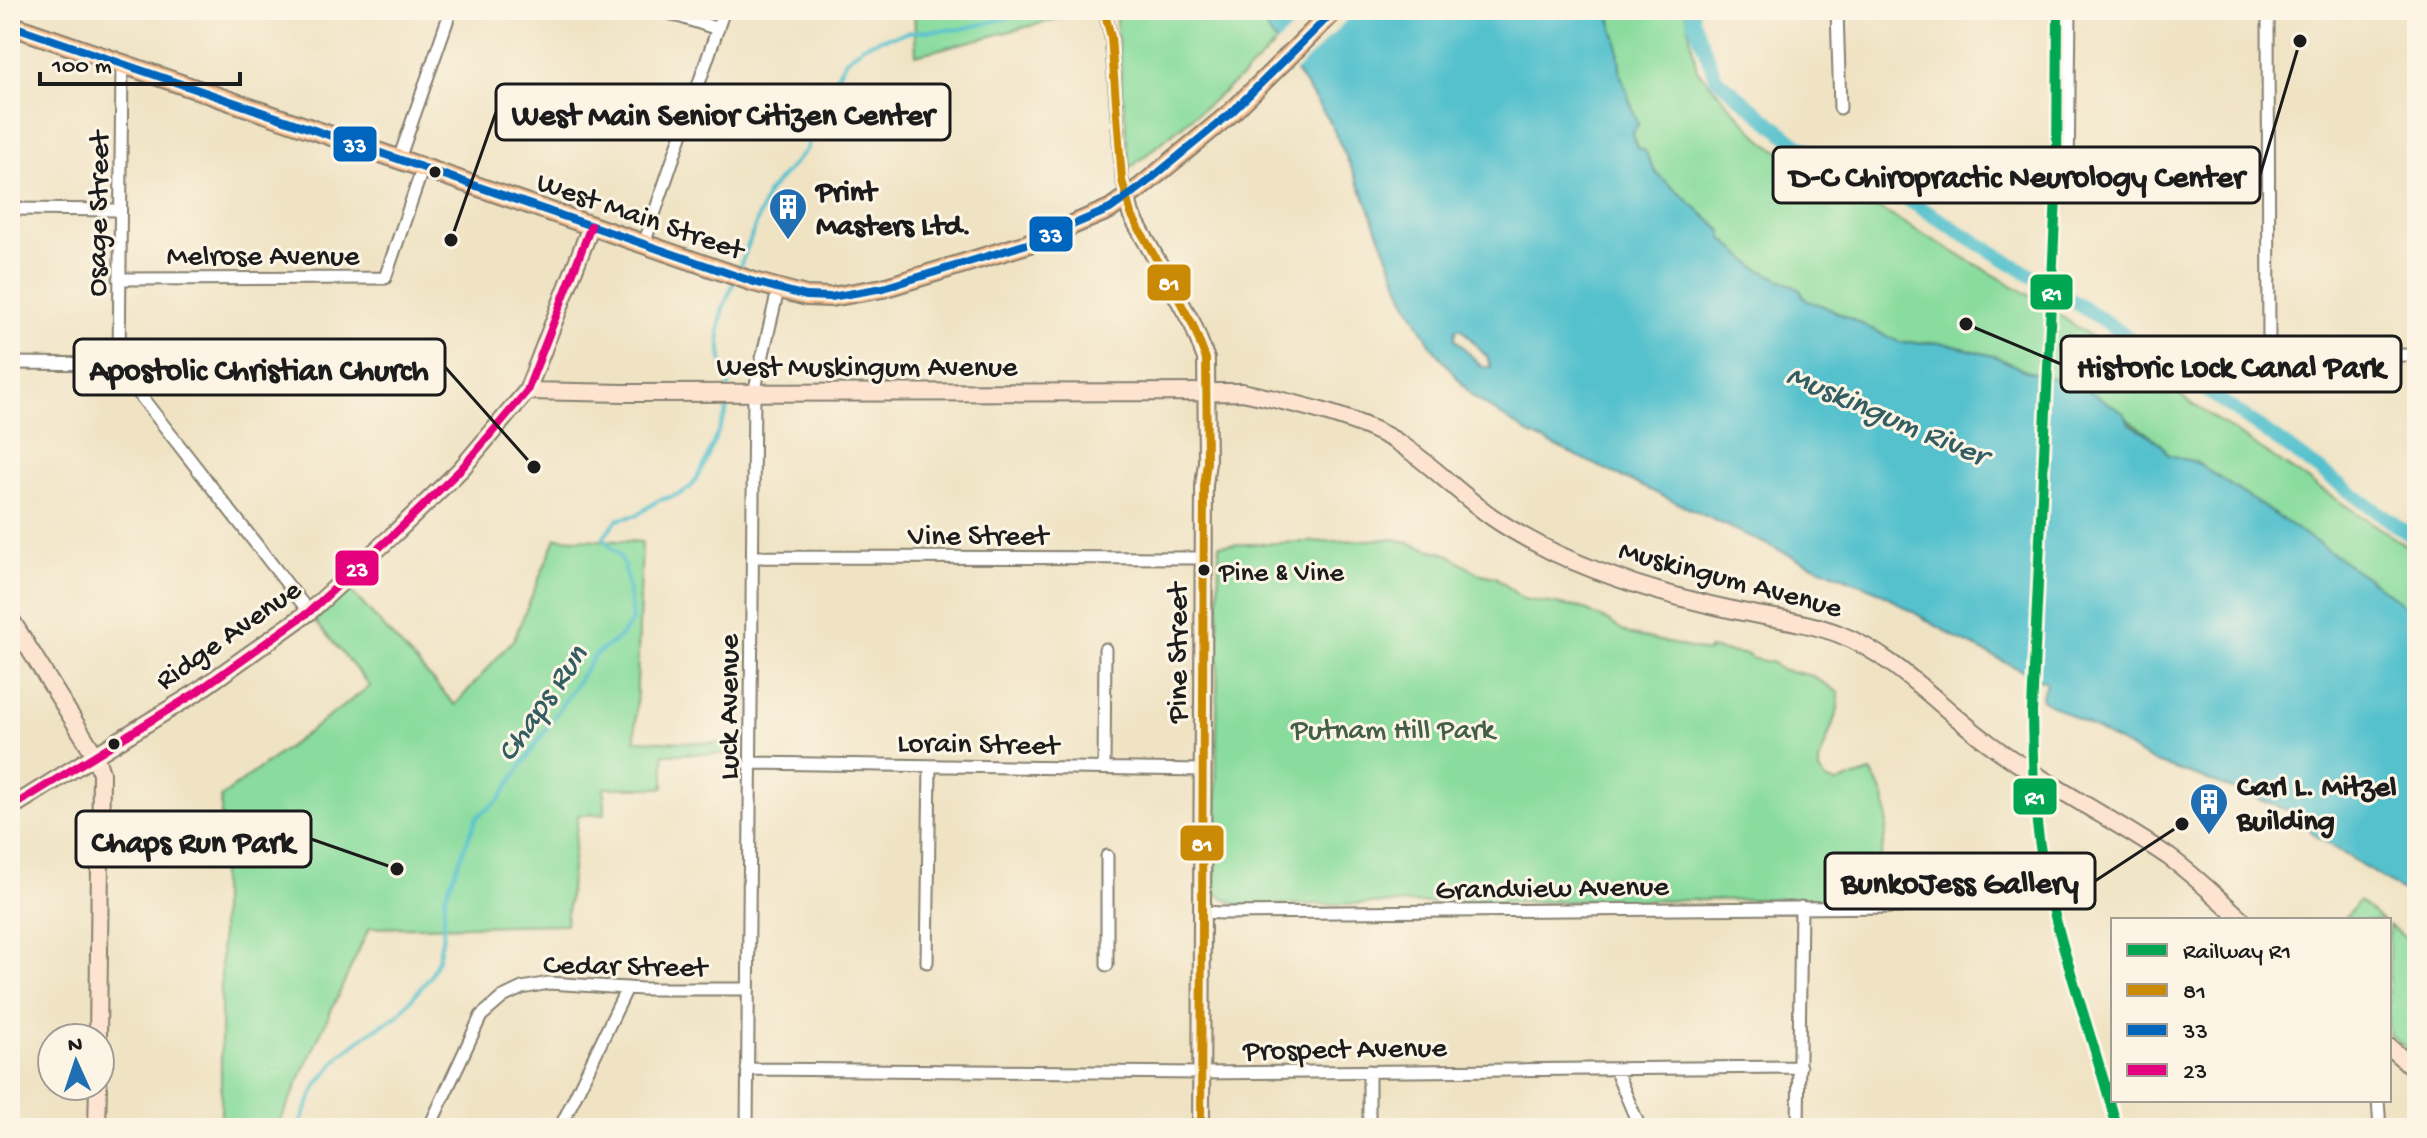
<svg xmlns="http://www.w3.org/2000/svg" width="2427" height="1138" viewBox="0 0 2427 1138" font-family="'Gochi Hand',sans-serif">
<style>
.green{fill:#89dc9d;stroke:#527c5c;stroke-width:2}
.water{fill:#54c1cd;stroke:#386e74;stroke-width:2;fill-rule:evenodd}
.pier{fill:#f0e3c4}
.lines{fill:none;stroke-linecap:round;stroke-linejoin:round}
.stream{stroke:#54c1cd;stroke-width:4}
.canal{stroke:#54c1cd;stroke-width:14}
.street-casing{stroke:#868070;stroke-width:15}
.secondary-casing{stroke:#868070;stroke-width:20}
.primary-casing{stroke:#868070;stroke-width:22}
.street{stroke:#fff;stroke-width:11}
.secondary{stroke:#fde4d0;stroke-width:16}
.primary{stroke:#f9bc8a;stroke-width:18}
.bus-1-casing{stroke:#fcf5e5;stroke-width:14}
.bus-2-casing{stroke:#fcf5e5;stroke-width:14}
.bus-3-casing{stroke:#fcf5e5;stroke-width:14}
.bus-1{stroke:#cb8a06;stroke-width:8}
.bus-2{stroke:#0065bd;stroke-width:8}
.bus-3{stroke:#e5007d;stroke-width:8}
.rail-1-casing{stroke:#fcf5e5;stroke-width:16}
.rail-1{stroke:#00a651;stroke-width:10}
.bus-dot{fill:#1c1c1c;stroke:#fcf5e5;stroke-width:3}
.labels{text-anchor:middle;stroke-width:6;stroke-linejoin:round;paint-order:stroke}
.bus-label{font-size:28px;fill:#1c1c1c;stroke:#fcf5e5;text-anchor:start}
.poi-label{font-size:30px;font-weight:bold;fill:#1c1c1c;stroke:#fcf5e5;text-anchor:start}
.street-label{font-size:30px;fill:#1c1c1c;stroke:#fcf5e5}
.park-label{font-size:30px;fill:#425f49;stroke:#fcf5e5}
.water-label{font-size:32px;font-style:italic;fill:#325e63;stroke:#fcf5e5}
.leader{fill:none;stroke:#1c1c1c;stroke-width:3}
.callout-dot{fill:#1c1c1c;stroke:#fcf5e5;stroke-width:3}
.callout{fill:#fcf5e5;stroke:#1c1c1c;stroke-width:3}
.callout-label{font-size:32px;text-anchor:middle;font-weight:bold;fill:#1c1c1c}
.line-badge{stroke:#fcf5e5;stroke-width:3}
.badge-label{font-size:22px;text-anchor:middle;font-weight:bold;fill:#fff}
</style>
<rect width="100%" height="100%" fill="#fcf5e5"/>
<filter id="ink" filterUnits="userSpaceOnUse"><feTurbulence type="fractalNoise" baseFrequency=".0125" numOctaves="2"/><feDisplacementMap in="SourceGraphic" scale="16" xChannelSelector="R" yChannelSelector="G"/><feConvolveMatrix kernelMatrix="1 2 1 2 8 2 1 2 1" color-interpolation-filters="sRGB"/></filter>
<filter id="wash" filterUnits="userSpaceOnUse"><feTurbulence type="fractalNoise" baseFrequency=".006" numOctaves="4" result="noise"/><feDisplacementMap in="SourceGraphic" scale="32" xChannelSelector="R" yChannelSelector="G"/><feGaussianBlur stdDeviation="1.8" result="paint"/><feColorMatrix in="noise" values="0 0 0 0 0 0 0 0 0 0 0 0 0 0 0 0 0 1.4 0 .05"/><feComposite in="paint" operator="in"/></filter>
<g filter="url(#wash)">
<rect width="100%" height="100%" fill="#f0e3c4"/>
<path class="green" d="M914,10h180l-178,45z
M1115,10h196l-67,65 -114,93z
M1608,10h77l12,60 68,73 264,152 388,258v61l-95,-68 -127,-84 -27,-7 -8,-12 -74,-54 -63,-19 -26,-13 -54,-14 -44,-1 -78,-37 -14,-4 -8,-12 -44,-22 -33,-29v-7l-67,-59 -11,-22h-5l-7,-16 6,-10 -17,-48 -4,-35z
M556,538l86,4 -7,198 105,4v10h-76v34h-60l1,26 -27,1 -12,109 -197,4 -92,200h-56v-331l149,-111 -55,-65 34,-32 106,116 59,-66z
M1395,539l55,16 27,18 18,4 28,22 58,9 27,13 21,13 79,18 1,-3 40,6 1,3 23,5 7,6 33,7 26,17 -1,16 -19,53v9l8,10 10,2 34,-11c23,32 17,58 7,94l9,17 10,4 9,11 -669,7 -22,-12 4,-348z
M2359,901l23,19h-38z
M2389,925l28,22v111l-28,-24z"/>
<path class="water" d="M1254,10h353l10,31 4,35 17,48 -6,10 7,15 5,1 11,22 67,59v7l33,29 44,22 8,12 14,4 78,37 44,1 54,14 26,13 63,19 39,25 4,9 31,20 8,12 27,7 127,84 95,68v286l-101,-64 -26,-25 -88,-33 -46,-15 -115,-64 5,-17 -86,-42 -82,-49 -82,-33 -267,-124 -57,-38 -42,-52 -26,-48 -41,-103 -34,-73zM1461,328l26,29 4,10h-9l-27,-28 1,-9z"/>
<path class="pier" d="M1311,10h46l-64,64 -19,-28z"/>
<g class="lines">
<path class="stream" d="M738,272l30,-80 38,-42 16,-47 23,-42 18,-15 18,-7 29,-7 52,-3 77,-19
M729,387v-8l-6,-10 -4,-37 4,-24 12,-28
M298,1128l19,-43 23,-29 26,-21 31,-19 33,-39 8,-18 5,-23 2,-39 7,-18 25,-62 22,-17 96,-145 24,-17 13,-17c-1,-14 -5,-54 -12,-64 -6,-8 -13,-11 -16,-21l13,-16 20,-5 20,-14 23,-7 11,-7 12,-20 23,-54 3,-17"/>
<path class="canal" d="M1692,10l1,10 23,58 79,65 113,57 195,120 152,104 162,116"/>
</g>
</g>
<g filter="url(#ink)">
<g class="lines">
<defs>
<path id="street" d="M660,10l58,19
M1104,10l7,27 11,143 5,18
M1837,10l3,98
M2268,10l1,346 148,-1
M399,159l52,-149
M2068,173l2,-163
M10,209l110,1
M644,244l80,-234
M119,279l266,-1 38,-111
M10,363l109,1
M119,364l17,26 173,222
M119,364l3,-300
M753,557l451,1
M751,763l452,7
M1104,768l1,-119
M1203,912l19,1 679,-6
M927,962l3,-196
M1107,965v-109
M747,1069l454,4 599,-6
M1615,1069l25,59
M1369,1071v57
M2378,1100l2,28
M429,1128l52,-112 22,-19 19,-9 27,-5 93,6h106
M560,1128l67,-140
M747,1128l7,-735 24,-103
M1798,1128l3,-221"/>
<path id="secondary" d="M1127,198l4,16 62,111 13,34 1,103 -3,24 -3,642
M527,391l98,2 617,-1c48,10 120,26 160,53 32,22 59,50 90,72 20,14 41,25 63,36 56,26 117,44 178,57 35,8 72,11 106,24 59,23 101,74 151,110 57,42 121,73 179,113 26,19 49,41 73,63
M10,618l85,137 6,18 -3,265
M10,808l184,-114 115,-82 84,-77 68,-66 66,-78 64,-165
M2389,1047l28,24
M97,1128l1,-42"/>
<path id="primary" d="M10,25l744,257 52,14 25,1 52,-9 144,-44 83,-35 31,-22 91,-75 103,-102"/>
</defs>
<use href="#street" class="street-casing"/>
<use href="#secondary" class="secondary-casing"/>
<use href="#primary" class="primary-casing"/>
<use href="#street" class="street"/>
<use href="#secondary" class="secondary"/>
<use href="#primary" class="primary"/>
<defs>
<path id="bus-1" d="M1104,10l7,27 11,143 9,34 62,111 13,34 1,103 -3,24 -3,642"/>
<path id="bus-2" d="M10,25l744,257 52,14 25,1 52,-9 144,-44 83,-35 31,-22 91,-75 103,-102"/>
<path id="bus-3" d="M10,808l184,-114 115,-82 84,-77 68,-66 66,-78 64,-165"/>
</defs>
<use href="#bus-1" class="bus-1-casing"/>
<use href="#bus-2" class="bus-2-casing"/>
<use href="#bus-3" class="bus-3-casing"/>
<use href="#bus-1" class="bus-1"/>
<use href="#bus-2" class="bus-2"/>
<use href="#bus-3" class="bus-3"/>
<defs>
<path id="rail-1" d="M2058,10l-1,164 -25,538c1,49 1,98 10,146 17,92 52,180 75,270"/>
</defs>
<use href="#rail-1" class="rail-1-casing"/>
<use href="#rail-1" class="rail-1"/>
</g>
</g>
<defs>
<symbol id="building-pin" viewBox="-11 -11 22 30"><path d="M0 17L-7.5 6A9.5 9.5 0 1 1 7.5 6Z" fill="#1f6fb2" stroke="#fcf5e5"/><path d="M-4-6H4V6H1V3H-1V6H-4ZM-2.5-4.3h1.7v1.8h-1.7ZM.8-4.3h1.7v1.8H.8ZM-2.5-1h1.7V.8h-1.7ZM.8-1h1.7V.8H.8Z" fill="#fff"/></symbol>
</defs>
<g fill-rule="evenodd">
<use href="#building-pin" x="766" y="185" width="44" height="60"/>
<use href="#building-pin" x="2187" y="780" width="44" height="60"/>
</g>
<g class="bus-dot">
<circle cx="435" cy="172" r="7"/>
<circle cx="1204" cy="570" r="7"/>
<circle cx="114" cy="744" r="7"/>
</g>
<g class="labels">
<g class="bus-label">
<text x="1219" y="580">Pine &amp; Vine</text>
</g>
<g class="poi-label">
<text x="816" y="200">Print<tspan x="816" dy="34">Masters Ltd.</tspan></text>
<text x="2237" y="795">Carl L. Mitzel<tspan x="2237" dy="34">Building</tspan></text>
</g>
<g class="street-label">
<text transform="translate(96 214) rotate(-89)" y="10">Osage Street</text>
<text transform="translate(641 214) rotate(19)" y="10">West Main Street</text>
<text x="263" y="264">Melrose Avenue</text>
<text x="867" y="375">West Muskingum Avenue</text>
<text x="978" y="544">Vine Street</text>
<text transform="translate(1731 577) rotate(15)" y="10">Muskingum Avenue</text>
<text transform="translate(227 633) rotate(-35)" y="10">Ridge Avenue</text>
<text transform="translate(1176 653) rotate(-90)" y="10">Pine Street</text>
<text transform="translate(727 707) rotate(-90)" y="10">Luck Avenue</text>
<text transform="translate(978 742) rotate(1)" y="10">Lorain Street</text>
<text transform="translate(1552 886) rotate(-1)" y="10">Grandview Avenue</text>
<text transform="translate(625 964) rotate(1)" y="10">Cedar Street</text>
<text transform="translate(1345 1047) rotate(-1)" y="10">Prospect Avenue</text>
</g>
<g class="park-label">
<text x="1393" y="738">Putnam Hill Park</text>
</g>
<g class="water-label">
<text transform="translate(1888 413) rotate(23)" y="11">Muskingum River</text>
<text transform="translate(540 702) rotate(-55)" y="11">Chaps Run</text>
</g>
</g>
<path class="leader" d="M451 240L496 112M2300 41L2260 175M1966 324L2061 364M534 467L445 367M397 869L311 839M2182 824L2095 881"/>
<g class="callout-dot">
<circle cx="451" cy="240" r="8"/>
<circle cx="2300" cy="41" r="8"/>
<circle cx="1966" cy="324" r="8"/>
<circle cx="534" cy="467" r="8"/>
<circle cx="397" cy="869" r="8"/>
<circle cx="2182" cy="824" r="8"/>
</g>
<g class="callout">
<rect x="496" y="84" width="454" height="56" rx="8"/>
<rect x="1773" y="147" width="487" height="56" rx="8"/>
<rect x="2061" y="336" width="340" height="56" rx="8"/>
<rect x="74" y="339" width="371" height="56" rx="8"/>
<rect x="76" y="811" width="235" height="56" rx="8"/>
<rect x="1825" y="853" width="270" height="56" rx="8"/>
</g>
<g class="callout-label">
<text x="723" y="124">West Main Senior Citizen Center</text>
<text x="2017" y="186">D-C Chiropractic Neurology Center</text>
<text x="2231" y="376">Historic Lock Canal Park</text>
<text x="259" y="379">Apostolic Christian Church</text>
<text x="193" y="851">Chaps Run Park</text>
<text x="1960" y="892">BunkoJess Gallery</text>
</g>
<g class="line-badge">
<rect x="332" y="125" width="46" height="38" rx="8" fill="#0065bd"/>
<rect x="1028" y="215" width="46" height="38" rx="8" fill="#0065bd"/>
<rect x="1146" y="263" width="46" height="39" rx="8" fill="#cb8a06"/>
<rect x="2029" y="273" width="45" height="38" rx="8" fill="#00a651"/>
<rect x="334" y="549" width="46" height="38" rx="8" fill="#e5007d"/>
<rect x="2012" y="777" width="46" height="39" rx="8" fill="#00a651"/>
<rect x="1179" y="824" width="46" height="38" rx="8" fill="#cb8a06"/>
</g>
<g class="badge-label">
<text x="355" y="152">33</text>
<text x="1051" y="242">33</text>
<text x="1169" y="290">81</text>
<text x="2052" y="300">R1</text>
<text x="357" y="576">23</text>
<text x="2035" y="804">R1</text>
<text x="1202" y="851">81</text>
</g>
<rect width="2427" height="1138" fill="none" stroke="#fcf5e5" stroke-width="40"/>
<rect x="2111" y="918" width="280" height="184" fill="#fcf5e5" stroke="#a29e95" stroke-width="2"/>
<rect x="2127" y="944" width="40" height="12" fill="#00a651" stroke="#a29e95" stroke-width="2"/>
<text x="2183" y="958" font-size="24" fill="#1c1c1c">Railway R1</text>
<rect x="2127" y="984" width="40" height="12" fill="#cb8a06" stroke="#a29e95" stroke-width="2"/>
<text x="2183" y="998" font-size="24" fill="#1c1c1c">81</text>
<rect x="2127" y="1024" width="40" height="12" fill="#0065bd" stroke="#a29e95" stroke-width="2"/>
<text x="2183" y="1038" font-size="24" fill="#1c1c1c">33</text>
<rect x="2127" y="1064" width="40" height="12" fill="#e5007d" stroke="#a29e95" stroke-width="2"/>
<text x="2183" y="1078" font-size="24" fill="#1c1c1c">23</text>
<g transform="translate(76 1062) rotate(357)"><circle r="38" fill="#fcf5e5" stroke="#a29e95" stroke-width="2"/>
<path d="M0-6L14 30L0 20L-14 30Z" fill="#1f6fb2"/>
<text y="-12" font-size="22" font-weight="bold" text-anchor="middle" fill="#1c1c1c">N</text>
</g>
<path d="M40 72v12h200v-12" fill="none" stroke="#1c1c1c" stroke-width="4"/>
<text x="52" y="72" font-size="24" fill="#1c1c1c" stroke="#fcf5e5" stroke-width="6" paint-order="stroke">100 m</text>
</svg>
